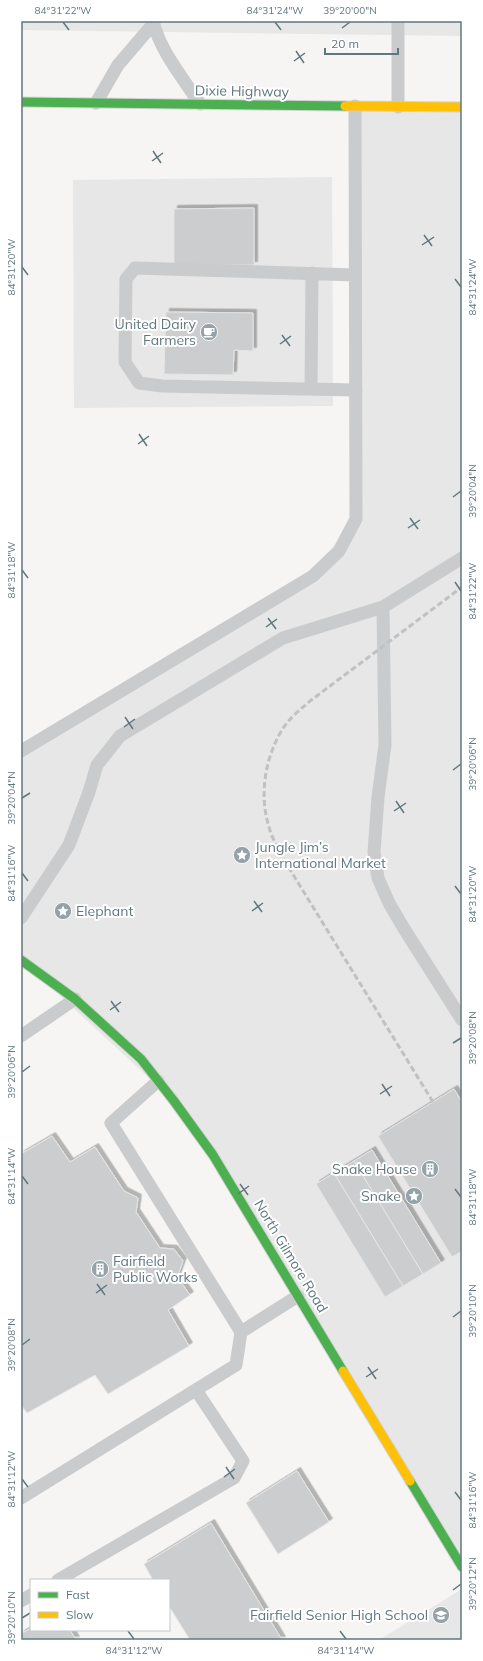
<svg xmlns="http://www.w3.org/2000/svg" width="483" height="1661" viewBox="0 0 483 1661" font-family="Mulish,sans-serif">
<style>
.built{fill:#e6e7e6}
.building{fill:#cccdce;stroke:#e5e4e4;filter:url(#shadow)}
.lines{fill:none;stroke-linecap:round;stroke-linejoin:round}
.fast-casing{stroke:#d2d3d4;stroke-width:11}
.slow-casing{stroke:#d2d3d4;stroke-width:11}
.lane{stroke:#cacbcc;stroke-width:13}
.fast{stroke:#4caf50;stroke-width:9}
.slow{stroke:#ffc107;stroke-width:9}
.rail{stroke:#c0c1c2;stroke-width:3;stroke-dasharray:6 3;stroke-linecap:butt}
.ticks{fill:none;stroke:#61777f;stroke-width:1.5}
.labels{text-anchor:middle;stroke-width:4;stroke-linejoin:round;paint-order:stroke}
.street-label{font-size:14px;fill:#61777f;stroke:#fff}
.poi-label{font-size:14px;fill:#61777f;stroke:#fff;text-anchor:end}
.neatline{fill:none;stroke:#61777f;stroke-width:1.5}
.ticks-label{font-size:10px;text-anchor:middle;fill:#61777f}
</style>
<defs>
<filter id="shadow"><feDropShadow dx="3.5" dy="-3.5" stdDeviation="0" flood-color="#0004"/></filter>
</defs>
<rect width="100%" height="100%" fill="#f6f5f4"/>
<path class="built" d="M21,21h441v15l-441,-6z
M355,106l107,1v1460l-288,-466 -153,-141v-209l292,-175 43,-57z
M332,177l1,229 -259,2 -1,-228z
M462,1589v51h-83z"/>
<path class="building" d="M254,208v57h-80v-56z
M166,312l87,1v38l-19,-1 -1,25 -69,-1z
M454,1089l8,13v149l-10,6 -74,-121z
M52,1136l18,26 25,-15 29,44 14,7 -2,14 24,36 14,1 9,12 -6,16 13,18 -22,15 21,36 -81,48 -13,-19 -68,38 -6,-8v-251z
M372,1150l69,113 -18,11 -69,-113z
M354,1161l69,113 -20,12 -69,-113z
M334,1173l69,113 -18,11 -69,-113z
M297,1471l32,51 -51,32 -32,-51z
M211,1523l71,117h-92l-21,-34v-26h-16l-9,-16z
M31,1628v2h39l6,10h-55v-6z"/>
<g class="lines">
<defs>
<path id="fast" d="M21,102l324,4
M21,960l54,39 66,60 33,42 39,54 130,216
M410,1481l52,86"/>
<path id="slow" d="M345,106l117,1
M343,1371l67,110"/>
</defs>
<use href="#fast" class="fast-casing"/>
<use href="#slow" class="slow-casing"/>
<path class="lane" d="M153,21c7,30 30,57 47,83
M398,21v86
M96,103l22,-38 36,-42
M355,275l-220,-7 -9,11 -1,83 14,21 23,3 194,4
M311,389l1,-116
M383,607l2,138 -7,52 -4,55 4,26 11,25 14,24 59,93
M21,751l292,-175 26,-25 17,-32 -1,-413
M21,918l48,-73 20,-53 8,-27 23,-29 163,-98 100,-31 79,-49
M21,1036l54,-37
M158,1081l-47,42 130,209
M21,1498l215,-133 5,-33 57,-36
M58,1580l176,-102 9,-17 -47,-71
M21,1601l10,-6"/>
<use href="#fast" class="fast"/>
<use href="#slow" class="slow"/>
<path class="rail" d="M433,1102l-152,-247c-4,-9 -10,-19 -12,-28 -10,-32 -4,-69 13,-97 7,-12 18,-20 28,-29l152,-114"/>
</g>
<path class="ticks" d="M63,22l6,8M275,22l6,8M342,28l8,-6M296,51l8,12M294,61l11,-8M153,151l8,12M152,161l11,-8M424,235l8,11M422,245l12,-8M22,267l6,8M455,279l6,8M282,335l8,11M280,344l11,-8M139,434l8,12M138,444l11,-8M453,497l8,-6M410,518l8,11M408,528l12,-8M22,570l6,8M455,582l6,9M268,618l8,11M266,627l11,-8M125,717l8,12M124,727l11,-8M453,770l8,-6M22,798l8,-5M396,801l8,12M394,811l12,-8M22,873l6,8M455,886l6,8M254,901l8,11M252,911l11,-8M111,1001l8,11M110,1010l11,-8M453,1043l8,-5M22,1072l8,-6M382,1084l8,12M380,1094l12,-8M22,1176l6,8M240,1184l8,11M455,1189l6,8M238,1194l11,-8M97,1284l8,11M96,1293l11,-8M453,1317l8,-6M22,1345l8,-6M368,1367l8,12M366,1377l12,-8M226,1467l8,12M224,1477l11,-8M22,1479l6,8M455,1492l6,8M453,1590l8,-6M22,1618l8,-5M128,1631l6,8M340,1631l6,8"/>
<defs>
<symbol id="cafe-disc" viewBox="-11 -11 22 22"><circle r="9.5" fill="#95a3a8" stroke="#fff"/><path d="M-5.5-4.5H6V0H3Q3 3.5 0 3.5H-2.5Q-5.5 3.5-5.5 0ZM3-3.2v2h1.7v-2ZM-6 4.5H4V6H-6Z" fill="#fff"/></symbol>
<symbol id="sight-disc" viewBox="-11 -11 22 22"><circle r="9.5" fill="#95a3a8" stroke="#fff"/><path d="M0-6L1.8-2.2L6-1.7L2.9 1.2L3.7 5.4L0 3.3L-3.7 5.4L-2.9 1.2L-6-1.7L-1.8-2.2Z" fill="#fff"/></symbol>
<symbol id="building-disc" viewBox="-11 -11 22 22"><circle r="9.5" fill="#95a3a8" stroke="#fff"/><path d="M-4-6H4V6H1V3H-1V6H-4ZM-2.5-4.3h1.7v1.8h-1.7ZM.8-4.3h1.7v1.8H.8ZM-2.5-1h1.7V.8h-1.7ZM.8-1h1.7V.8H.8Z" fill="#fff"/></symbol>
<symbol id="school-disc" viewBox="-11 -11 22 22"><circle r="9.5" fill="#95a3a8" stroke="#fff"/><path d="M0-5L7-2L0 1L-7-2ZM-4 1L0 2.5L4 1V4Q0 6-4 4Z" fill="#fff"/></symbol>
</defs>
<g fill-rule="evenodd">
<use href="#cafe-disc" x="199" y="322" width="20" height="20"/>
<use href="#sight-disc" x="232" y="845" width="20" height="20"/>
<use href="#sight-disc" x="53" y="901" width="20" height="20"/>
<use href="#building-disc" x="420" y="1159" width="20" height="20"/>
<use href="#sight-disc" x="404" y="1186" width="20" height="20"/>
<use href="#building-disc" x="90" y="1259" width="20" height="20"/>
<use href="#school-disc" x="431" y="1605" width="20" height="20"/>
</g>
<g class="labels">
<g class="street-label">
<text transform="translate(242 91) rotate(1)" y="5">Dixie Highway</text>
<text transform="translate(291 1256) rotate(59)" y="5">North Gilmore Road</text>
</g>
<g class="poi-label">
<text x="196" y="329">United Dairy<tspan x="196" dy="16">Farmers</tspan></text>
<text x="255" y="852" text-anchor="start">Jungle Jim’s<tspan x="255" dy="16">International Market</tspan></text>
<text x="76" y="916" text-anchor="start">Elephant</text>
<text x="417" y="1174">Snake House</text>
<text x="401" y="1201">Snake</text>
<text x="113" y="1266" text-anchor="start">Fairfield<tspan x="113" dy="16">Public Works</tspan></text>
<text x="428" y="1620">Fairfield Senior High School</text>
</g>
</g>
<rect width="483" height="1661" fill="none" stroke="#ffffff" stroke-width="44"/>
<rect x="30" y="1579" width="140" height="52" fill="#ffffff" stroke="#c0c9cc"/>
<rect x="38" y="1592" width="20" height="6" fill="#4caf50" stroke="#c0c9cc"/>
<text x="66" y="1599" font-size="12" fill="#61777f">Fast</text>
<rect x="38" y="1612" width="20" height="6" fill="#ffc107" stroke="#c0c9cc"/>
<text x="66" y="1619" font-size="12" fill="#61777f">Slow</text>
<path d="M325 48v6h73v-6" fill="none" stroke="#61777f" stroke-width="2"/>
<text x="331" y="48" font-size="12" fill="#61777f" stroke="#ffffff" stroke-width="3" paint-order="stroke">20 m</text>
<rect x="22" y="22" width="439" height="1617" class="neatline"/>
<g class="ticks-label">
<text x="63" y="14">84°31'22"W</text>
<text x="275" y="14">84°31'24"W</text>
<text x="350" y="14">39°20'00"N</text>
<text transform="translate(11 267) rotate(-90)" y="4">84°31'20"W</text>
<text transform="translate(472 287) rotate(-90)" y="4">84°31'24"W</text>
<text transform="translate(472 491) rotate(-90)" y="4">39°20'04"N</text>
<text transform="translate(11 570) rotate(-90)" y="4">84°31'18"W</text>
<text transform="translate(472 591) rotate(-90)" y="4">84°31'22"W</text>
<text transform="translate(472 764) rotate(-90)" y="4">39°20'06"N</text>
<text transform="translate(11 798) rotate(-90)" y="4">39°20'04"N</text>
<text transform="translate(11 873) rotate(-90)" y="4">84°31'16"W</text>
<text transform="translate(472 894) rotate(-90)" y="4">84°31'20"W</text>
<text transform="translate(472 1038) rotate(-90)" y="4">39°20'08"N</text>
<text transform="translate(11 1072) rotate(-90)" y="4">39°20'06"N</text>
<text transform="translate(11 1176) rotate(-90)" y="4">84°31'14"W</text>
<text transform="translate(472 1197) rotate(-90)" y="4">84°31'18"W</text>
<text transform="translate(472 1311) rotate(-90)" y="4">39°20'10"N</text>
<text transform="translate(11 1345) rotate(-90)" y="4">39°20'08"N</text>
<text transform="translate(11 1479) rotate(-90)" y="4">84°31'12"W</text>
<text transform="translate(472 1500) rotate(-90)" y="4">84°31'16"W</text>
<text transform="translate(472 1584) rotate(-90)" y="4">39°20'12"N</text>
<text transform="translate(11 1618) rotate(-90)" y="4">39°20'10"N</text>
<text x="134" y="1654">84°31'12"W</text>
<text x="346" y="1654">84°31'14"W</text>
</g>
</svg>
